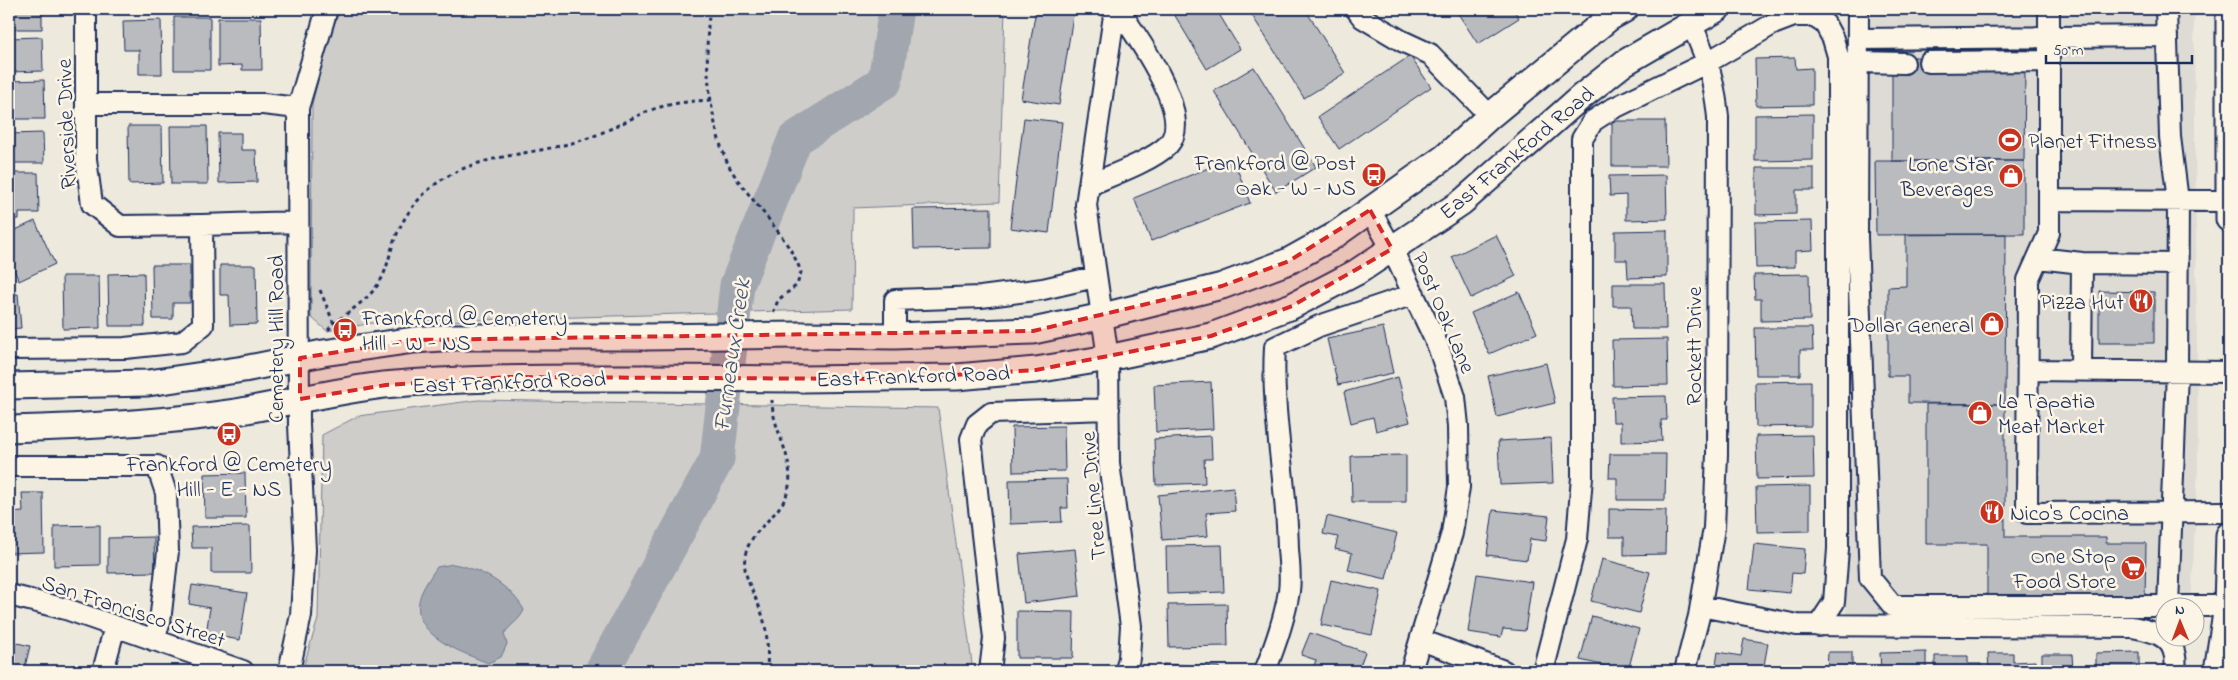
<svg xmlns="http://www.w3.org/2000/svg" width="2238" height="680" viewBox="0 0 2238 680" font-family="'Indie Flower',sans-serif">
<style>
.built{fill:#dedbd4}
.green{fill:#cfcdca;stroke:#757e94}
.water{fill:#a2a7af;stroke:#6c778f}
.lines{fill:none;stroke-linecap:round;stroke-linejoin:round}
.river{stroke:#a2a7af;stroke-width:35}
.building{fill:#babbbe;stroke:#1b2f5e}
.minor-casing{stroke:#1b2f5e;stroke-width:24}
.major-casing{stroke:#1b2f5e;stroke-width:29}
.path{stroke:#1b2f5e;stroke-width:3;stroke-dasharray:4 4;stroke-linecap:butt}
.minor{stroke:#fcf5e5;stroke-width:20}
.major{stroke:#fcf5e5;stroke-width:25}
.major-bridge-casing{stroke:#1b2f5e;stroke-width:29;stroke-linecap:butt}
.major-bridge{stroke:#fcf5e5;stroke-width:25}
.marked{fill:#d62828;fill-opacity:0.2;stroke:#d62828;stroke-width:4;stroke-dasharray:10 6;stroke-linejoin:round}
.labels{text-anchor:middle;stroke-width:5;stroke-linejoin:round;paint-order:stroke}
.street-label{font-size:22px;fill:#1b2f5e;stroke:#fcf5e5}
.poi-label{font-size:22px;fill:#1b2f5e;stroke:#fcf5e5;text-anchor:end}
.water-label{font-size:24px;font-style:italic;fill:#445376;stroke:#fcf5e5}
</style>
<rect width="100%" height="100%" fill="#eee9dd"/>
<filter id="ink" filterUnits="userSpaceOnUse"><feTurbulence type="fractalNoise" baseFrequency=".02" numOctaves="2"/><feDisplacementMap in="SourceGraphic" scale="10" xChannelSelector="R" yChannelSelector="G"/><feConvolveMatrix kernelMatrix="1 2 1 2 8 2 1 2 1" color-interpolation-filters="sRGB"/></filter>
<g filter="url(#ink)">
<path class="built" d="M1846,9h348l4,457 -7,141 -25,1 -1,10h-319z"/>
<path class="green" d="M341,9h664l-6,193 -146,6 -1,101 -479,14 -46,8 -16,-14 1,-213 18,-71z
M478,400l460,8 34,256 -1,7h-669l16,-52 4,-184 36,-19z"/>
<path class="water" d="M453,564c27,4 58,22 71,46 -4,10 -14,15 -20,24l3,10 -6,13 -13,6c-27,-11 -79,-28 -68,-66 3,-10 11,-21 17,-30z"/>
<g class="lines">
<path class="river" d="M602,671l115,-212 20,-174 58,-146 90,-58 11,-72"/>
</g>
<path class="building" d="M9,9h33v20h-33z
M1036,9h38l-15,96 -38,-6z
M1171,9h45l24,40 -33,20z
M1248,9h57l40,64 -41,25z
M1455,9h58l6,9 -41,26z
M174,17h36v53h-36z
M218,18h43l1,52h-20v-5l-24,1z
M161,20l1,54h-23v-24h-15l-1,-29z
M42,37l1,34 -34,1v-34z
M1410,56l21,31 -92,62 -21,-32z
M1904,57h26v15h95l-1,89h-132v-89z
M1795,58l1,11 16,-1v37l-56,1 -1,-47z
M1254,67l62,100 -40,25 -62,-101z
M44,80l1,39h-36v-38z
M1813,114v46l-58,1v-46z
M1024,118l38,4 -13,111 -39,-5z
M1612,121h53l1,45h-54z
M128,126h34l1,57 -34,1z
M170,126h37l1,58h-37z
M43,133l1,30h-35v-29z
M218,133h23v17h15l1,32 -38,1z
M1233,158l17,45 -99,38 -17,-43z
M1875,161h149v73l-148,1z
M1756,168h58v22h-18v24l-40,1z
M9,173h29l1,40h-20v6h-10z
M1666,175l1,44 -41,1v-25l-16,1 -1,-20z
M991,208v40l-77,1 -1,-40z
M35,221l20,43 -36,17 -10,-22v-26z
M1812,221l1,29 -18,1v16l-39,1 -1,-46z
M1667,230v47l-39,1 -1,-18h-12v-29z
M1906,234h100l-1,170 -97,-1v-27h-20v-89l18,-1z
M1496,235l20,41 -45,22 -19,-41z
M152,265h38v38h-17v16h-20z
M220,265h36l1,59 -27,1 -1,-30h-9z
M144,273l1,53h-36l-1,-52z
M1809,274l1,46 -49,1v-22h-6l-1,-24z
M62,276h37l1,52 -37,1z
M1613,284h52l1,45h-34l-1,-23h-18z
M9,288v7l9,-1 3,34 -12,1z
M2099,291l55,1v51h-55z
M1519,292l18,41 -48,21 -18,-41z
M1383,327l10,46 -55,12 -11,-46z
M1755,328h57l1,22h-13v25h-44z
M1667,339l1,46 -55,1 -1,-46z
M1546,363l9,40 -58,14 -9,-41z
M1398,377l12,45 -34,9 -3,-14 -22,6 -7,-31z
M1811,381v45l-55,1 -1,-45z
M1211,382l2,47 -57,3 -2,-47z
M1666,396l1,24h-6l1,21 -41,1v-20h-8l-1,-25z
M1926,404h79v133h101v6h40l-1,54h-158v-53h-61z
M1064,426l1,45 -52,1 -1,-45z
M1813,435l1,43 -57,1 -1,-43z
M1211,436l1,23h-8l1,24 -49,2 -2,-46z
M1551,438l2,45 -53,2 -2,-44z
M1610,454h56l-1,46h-48v-22h-8z
M1406,455v47h-54l-1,-46z
M245,473l1,45h-41l-1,-44z
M1067,479l1,29h-7l1,14 -52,2 -1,-44z
M1810,486v45l-53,1 -1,-45z
M1233,487l2,24 -29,2 2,23 -46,4 -4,-45z
M22,493h21l1,59 -35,1v-40l14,-1z
M1609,509l57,1 -1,44 -41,1v-18h-15z
M1493,510l56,6 -3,25 -16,-2 -3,21 -40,-5z
M1327,516l70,17 -11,46 -38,-9 4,-17 -17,-4 3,-12 -15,-3z
M100,525v40l-46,1v-40z
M250,526l1,47h-40v-25h-19l-1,-21z
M154,537l1,35 -47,1v-35z
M1754,544l51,5 -2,25 -11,-1 -2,20 -41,-4z
M1222,545l2,47 -57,2 -1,-48z
M1075,549l5,47 -56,7 -5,-49z
M1602,559l48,13 -11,41 -48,-12z
M1477,574l55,8 -7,49 -22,-2 -2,8 -33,-5z
M1331,580l50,11 -9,44 -51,-10z
M192,585l55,8 -7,47 -34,-6 4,-26 -21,-4z
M1227,604l1,42 -59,1 -1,-42z
M1017,611l57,1 -1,46h-56z
M1592,616l47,13 -11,42 -48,-11z
M1310,633l55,19 -7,19h-46l4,-11 -15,-5z
M1744,639l24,4 -5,28h-48l3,-19 23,4z
M9,641l21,5 -6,25h3h-18z
M1828,652h24v19h10h-35z
M1926,652v19h-45l-1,-18z
M2139,652v19h-43v-18z
M1988,653h25v9l22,-1v10h-46z
M2042,654h30l1,16h16v1h-47z
M1935,656h33v8h13v7h-46z
M1163,664l56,3v4h-57z"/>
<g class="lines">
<defs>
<path id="minor" d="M86,9v150l6,45 28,22 82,-1 96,-3
M1115,9l-29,196 22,153 1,105 22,163 -2,32 -3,13
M1356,9l7,9 39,23 28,13 60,62
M1858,9l-1,228 13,341 23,28h334
M2049,9v224l-21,47 -1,233 202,-1
M2166,9l4,128 8,64 -1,170 -9,235
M1858,39l309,-3
M1858,62l46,1
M1929,62l120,-1
M86,104h177l35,4
M1089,185c21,-9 63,-24 79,-40 27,-29 -32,-110 -50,-136
M2049,200l180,1
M1370,210l22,39 46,97 17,51 3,29 1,61 -7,46 -41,138
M2038,258l44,5 96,1
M895,336v-36l86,-3 62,-8 52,-12
M9,349l116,-1 57,-6 21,-17 -1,-100
M2028,370l201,2
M2081,370l1,-107
M9,466h148l9,27 2,58 -8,71 -7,18
M9,595l57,14 177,62
M1701,606l96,19 335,2c28,5 47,12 43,44
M1421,640l83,31
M103,671l12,-45
M289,671l12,-56 4,-65 -6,-125 -1,-317 29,-99
M990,671l4,-33 -23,-199 6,-15 14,-11 118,-4
M1265,671c10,-25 20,-53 24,-80 2,-13 0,-29 -1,-42 -1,-68 -17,-134 -13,-202l44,-21 95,-32
M1543,671l34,-132 5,-62v-338l11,-18 17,-11 98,-48 65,-38 21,-8h19l12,8 8,15 5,17v493l-4,53 -16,24
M1685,671l14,-55 15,-88 3,-74 1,-337c-4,-40 -11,-58 -27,-94"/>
<path id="major" d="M2229,9v210
M801,335l94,1 138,-5 70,-15 119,-30 67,-25 43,-24 113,-80 45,-41 119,-98 16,-9
M801,379l156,-2 79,-7 72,-12 103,-22 81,-30 65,-34 105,-70 119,-105 43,-34 93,-54
M9,386l139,-3 96,-14 79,-16 91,-13 41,-3h190
M9,429c76,-2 150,-6 226,-17 50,-8 98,-21 149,-27 87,-8 174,-7 261,-7
M2217,671l10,-65 2,-71"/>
</defs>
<use href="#minor" class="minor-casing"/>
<use href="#major" class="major-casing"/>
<path class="path" d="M710,9c-7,43 -1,117 19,157 4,7 9,15 15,22 19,26 46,53 57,84l-4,13 -19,15 -5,14
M320,290l14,34
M328,330c17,-18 41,-28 54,-52 6,-12 8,-27 13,-39 6,-16 14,-29 26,-42 43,-45 105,-39 161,-57 24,-7 46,-21 69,-30 20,-7 39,-9 60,-10
M767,671c1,-19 1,-38 -5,-57 -6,-19 -20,-36 -17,-58 6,-30 39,-40 44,-70 5,-30 -17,-57 -17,-86"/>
<use href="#minor" class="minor"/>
<use href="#major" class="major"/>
<defs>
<path id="major-bridge" d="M645,337l156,-2
M645,378l156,1"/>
</defs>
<use href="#major-bridge" class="major-bridge-casing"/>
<use href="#major-bridge" class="major-bridge"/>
</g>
</g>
<path class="marked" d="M1370,210l22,39 -100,57 -81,30 -175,34 -147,9 -380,-2 -123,8 -86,14v-41l114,-18 619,-9 189,-45 67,-25z"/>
<defs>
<symbol id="stadium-disc" viewBox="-11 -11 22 22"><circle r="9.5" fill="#c8321e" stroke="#fcf5e5"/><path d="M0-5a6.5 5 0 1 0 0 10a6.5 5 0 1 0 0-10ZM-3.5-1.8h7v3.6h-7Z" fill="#fff"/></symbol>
<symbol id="bus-disc" viewBox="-11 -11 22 22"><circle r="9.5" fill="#c8321e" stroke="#fcf5e5"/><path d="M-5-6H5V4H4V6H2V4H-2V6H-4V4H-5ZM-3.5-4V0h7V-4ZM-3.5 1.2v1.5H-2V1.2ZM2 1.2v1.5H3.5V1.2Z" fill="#fff"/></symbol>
<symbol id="shop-disc" viewBox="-11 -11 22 22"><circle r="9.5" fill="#c8321e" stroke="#fcf5e5"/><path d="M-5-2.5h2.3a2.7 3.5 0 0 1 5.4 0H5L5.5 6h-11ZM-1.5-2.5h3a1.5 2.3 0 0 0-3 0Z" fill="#fff"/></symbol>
<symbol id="restaurant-disc" viewBox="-11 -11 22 22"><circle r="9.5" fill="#c8321e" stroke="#fcf5e5"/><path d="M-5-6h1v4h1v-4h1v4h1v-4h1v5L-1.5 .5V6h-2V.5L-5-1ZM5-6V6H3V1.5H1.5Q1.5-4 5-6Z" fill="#fff"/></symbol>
<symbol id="supermarket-disc" viewBox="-11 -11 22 22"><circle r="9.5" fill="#c8321e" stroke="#fcf5e5"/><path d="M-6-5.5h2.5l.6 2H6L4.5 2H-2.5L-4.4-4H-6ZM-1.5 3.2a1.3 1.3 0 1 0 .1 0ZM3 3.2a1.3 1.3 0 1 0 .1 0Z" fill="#fff"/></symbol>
</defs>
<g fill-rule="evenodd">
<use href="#stadium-disc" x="1996" y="126" width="28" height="28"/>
<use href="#bus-disc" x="1360" y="161" width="28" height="28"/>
<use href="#shop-disc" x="1997" y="162" width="28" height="28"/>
<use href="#restaurant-disc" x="2127" y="287" width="28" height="28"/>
<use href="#shop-disc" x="1978" y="310" width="28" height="28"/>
<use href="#bus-disc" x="331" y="316" width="28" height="28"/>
<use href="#shop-disc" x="1966" y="399" width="28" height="28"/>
<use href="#bus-disc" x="215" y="420" width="28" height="28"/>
<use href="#restaurant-disc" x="1978" y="498" width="28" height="28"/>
<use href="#supermarket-disc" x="2119" y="554" width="28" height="28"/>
</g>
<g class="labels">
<g class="street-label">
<text transform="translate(65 124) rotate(-92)" y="8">Riverside Drive</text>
<text transform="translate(1516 152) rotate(-40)" y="8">East Frankford Road</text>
<text transform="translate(1445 312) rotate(67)" y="8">Post Oak Lane</text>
<text transform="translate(275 339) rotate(-90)" y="8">Cemetery Hill Road</text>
<text transform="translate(1693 346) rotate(-90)" y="8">Rockett Drive</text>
<text transform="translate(913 375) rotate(-2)" y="8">East Frankford Road</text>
<text transform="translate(509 381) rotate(-2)" y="8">East Frankford Road</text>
<text transform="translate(1092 496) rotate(-95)" y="8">Tree Line Drive</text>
<text transform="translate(134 610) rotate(18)" y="8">San Francisco Street</text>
</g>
<g class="poi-label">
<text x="2028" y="148" text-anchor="start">Planet Fitness</text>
<text x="1356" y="170">Frankford @ Post<tspan x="1356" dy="25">Oak - W - NS</tspan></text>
<text x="1994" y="171">Lone Star<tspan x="1994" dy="25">Beverages</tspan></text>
<text x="2124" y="309">Pizza Hut</text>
<text x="362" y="325" text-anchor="start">Frankford @ Cemetery<tspan x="362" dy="25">Hill - W - NS</tspan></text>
<text x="1974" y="332">Dollar General</text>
<text x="1998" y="408" text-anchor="start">La Tapatia<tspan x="1998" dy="25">Meat Market</tspan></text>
<text x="229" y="471" text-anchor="middle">Frankford @ Cemetery<tspan x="229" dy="25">Hill - E - NS</tspan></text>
<text x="2010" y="520" text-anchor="start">Nico's Cocina</text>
<text x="2116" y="563">One Stop<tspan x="2116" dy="25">Food Store</tspan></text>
</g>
<g class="water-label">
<text transform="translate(731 355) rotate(-82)" y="8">Furneaux Creek</text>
</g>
</g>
<rect width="2238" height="680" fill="none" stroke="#fcf5e5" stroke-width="30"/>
<rect x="15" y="15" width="2208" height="650" fill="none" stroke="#1b2f5e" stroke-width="2" filter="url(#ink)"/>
<g transform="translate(2180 622) rotate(359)"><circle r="24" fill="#fcf5e5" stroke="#a2a6af"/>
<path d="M0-4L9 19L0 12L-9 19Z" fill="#c8321e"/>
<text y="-8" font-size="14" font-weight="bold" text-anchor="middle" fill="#1b2f5e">N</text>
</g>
<path d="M2046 55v8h146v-8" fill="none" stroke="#1b2f5e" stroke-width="2.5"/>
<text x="2053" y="55" font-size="15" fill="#1b2f5e" stroke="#fcf5e5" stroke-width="4" paint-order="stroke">50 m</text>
</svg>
